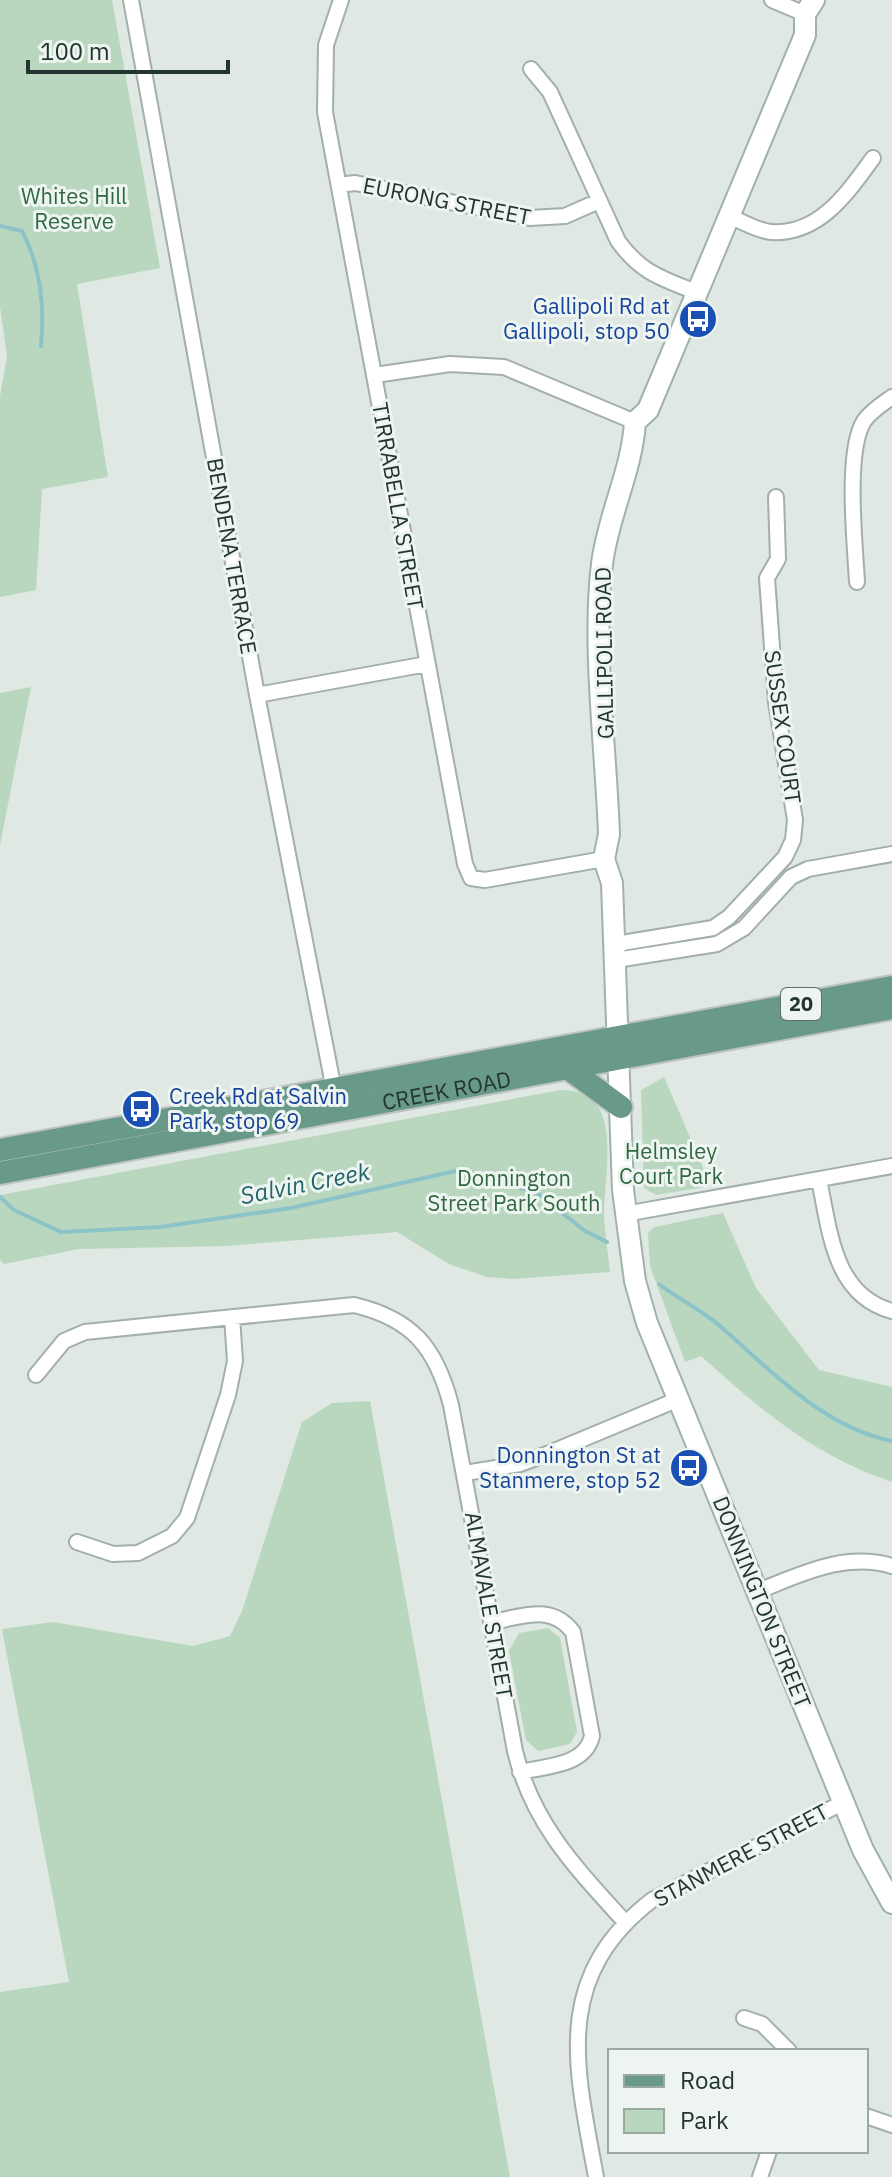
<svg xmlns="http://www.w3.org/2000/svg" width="892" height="2177" viewBox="0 0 892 2177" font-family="'IBM Plex Sans',sans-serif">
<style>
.green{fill:#b9d7bf}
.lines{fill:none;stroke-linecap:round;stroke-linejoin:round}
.stream{stroke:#8cc3c8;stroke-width:4}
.street-casing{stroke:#a3afa9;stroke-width:18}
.secondary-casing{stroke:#9fb3aa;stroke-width:24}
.primary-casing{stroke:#bdc3c1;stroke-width:26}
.street{stroke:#fff;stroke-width:14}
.secondary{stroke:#fff;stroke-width:20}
.primary{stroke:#689989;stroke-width:22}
.labels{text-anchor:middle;stroke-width:6;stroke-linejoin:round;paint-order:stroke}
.shield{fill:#eef5f1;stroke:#5f6f69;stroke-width:2}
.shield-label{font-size:20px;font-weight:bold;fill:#22362f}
.park-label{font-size:22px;fill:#316842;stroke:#eef5f1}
.street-label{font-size:22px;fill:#22362f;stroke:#eef5f1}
.transit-label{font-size:22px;fill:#164399;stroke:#eef5f1;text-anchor:end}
.water-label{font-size:24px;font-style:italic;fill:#23646b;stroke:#eef5f1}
</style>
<rect width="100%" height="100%" fill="#dfe8e3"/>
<path class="green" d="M0,0h112l48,268 -83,16 31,193 -66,12 -6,101 -36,7v-201l7,-40 -7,-49z
M31,687l-31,158v-152z
M664,1077l47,109 -55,9 -12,-7 -3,-98z
M560,1090c17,0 34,5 41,22 12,28 4,68 3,98 0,20 4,42 6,62l-98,7 -25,-2 -38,-13 -52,-32 -170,14 -148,3 -75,15 -4,-4v-65z
M723,1213l33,75 63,82 73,17v95c-78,-26 -131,-72 -191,-126l-16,6 -35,-96 -2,-33 6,-6z
M370,1401l140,776h-510v-185l69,-10 -67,-353 51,-7 140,24 37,-10 12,-25 60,-189 30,-19z
M548,1628l12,10 17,94 -7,12 -32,7 -12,-11 -17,-89 10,-18z"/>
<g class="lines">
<path class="stream" d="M0,226l22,5c19,36 23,74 19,115
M0,1197l14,13 47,22 99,-5 131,-19 169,-38 77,23 48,38 22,11
M659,1284c19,15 43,26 61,42 49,43 104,102 172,115"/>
<defs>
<path id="street" d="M131,0l126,695 78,400
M341,0l-15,45 -1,67 140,752 6,14 14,2 119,-21
M772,0l33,14
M531,69l19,23 68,149c24,33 44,37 80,52
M339,185l16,-2 175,35 35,-2 34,-15
M730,217c12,4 28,14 41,15 49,3 77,-40 102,-74
M375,375l75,-11 54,3 131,55
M857,582c-2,-37 -12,-131 7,-161 7,-10 18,-17 28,-24
M257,695l170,-31
M616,944l97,-16 16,-11 56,-60 8,-17 2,-20 -19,-118 -9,-124 11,-19 -2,-62
M616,960l101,-16 27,-16 47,-51 17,-8 84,-15
M819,1180c11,50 14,115 73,131
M625,1214l267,-48
M36,1375l28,-34 21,-9 269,-27c59,14 82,43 97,100l64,346c17,72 61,117 109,170
M465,1473l55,-9 27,-10 132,-55
M77,1542l36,12 25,-1 34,-17 15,-18 41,-123 7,-34 -3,-44
M758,1591c44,-17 86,-39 134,-25
M491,1622c32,-5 60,-19 82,10l19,104c-7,30 -45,30 -72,36
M744,2018l18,6 27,27
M866,2116l26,9
M596,2177c-20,-109 -45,-199 56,-277l192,-98
M760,2177l9,-26"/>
<path id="secondary" d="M814,0l-9,14v21l-157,375 -13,12c-3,49 -27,93 -33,142 -10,82 4,186 7,270l-5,25 8,24 11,307 12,91 12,42 216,527 29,53"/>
<g id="primary">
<path d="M569,1069l52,38"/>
<path d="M0,1150l892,-163"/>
<path id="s1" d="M0,1173l892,-165"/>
</g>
</defs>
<use href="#street" class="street-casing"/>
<use href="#secondary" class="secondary-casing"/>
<use href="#primary" class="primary-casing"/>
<use href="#street" class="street"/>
<use href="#secondary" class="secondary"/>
<use href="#primary" class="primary"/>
</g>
<defs>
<symbol id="bus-disc" viewBox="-11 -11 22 22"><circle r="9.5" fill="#1a4fb4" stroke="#eef5f1"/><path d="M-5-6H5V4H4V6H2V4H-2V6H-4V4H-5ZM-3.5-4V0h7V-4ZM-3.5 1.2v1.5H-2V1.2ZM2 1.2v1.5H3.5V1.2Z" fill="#fff"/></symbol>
</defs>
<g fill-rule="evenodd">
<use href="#bus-disc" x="676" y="297" width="44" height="44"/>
<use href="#bus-disc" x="119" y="1087" width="44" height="44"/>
<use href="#bus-disc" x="667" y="1446" width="44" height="44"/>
</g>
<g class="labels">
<rect class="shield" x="781" y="988" width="40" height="32" rx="6"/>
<g class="shield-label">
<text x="801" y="1011">20</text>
</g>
<g class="park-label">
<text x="74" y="204">Whites Hill<tspan x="74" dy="25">Reserve</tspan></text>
<text x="671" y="1159">Helmsley<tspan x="671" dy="25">Court Park</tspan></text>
<text x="514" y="1186">Donnington<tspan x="514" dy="25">Street Park South</tspan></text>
</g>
<g class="street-label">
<text transform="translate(447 201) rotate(11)" y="8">EURONG STREET</text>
<text transform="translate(398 506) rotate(80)" y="8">TIRRABELLA STREET</text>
<text transform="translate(232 556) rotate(80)" y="8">BENDENA TERRACE</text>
<text transform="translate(604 653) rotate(-91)" y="8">GALLIPOLI ROAD</text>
<text transform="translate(783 727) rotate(82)" y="8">SUSSEX COURT</text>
<text dy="8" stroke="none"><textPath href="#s1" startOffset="454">CREEK ROAD</textPath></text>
<text transform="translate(762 1602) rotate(68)" y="8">DONNINGTON STREET</text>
<text transform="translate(489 1605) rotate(80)" y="8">ALMAVALE STREET</text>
<text transform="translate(741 1855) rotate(-28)" y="8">STANMERE STREET</text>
</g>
<g class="transit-label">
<text x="670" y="314">Gallipoli Rd at<tspan x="670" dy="25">Gallipoli, stop 50</tspan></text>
<text x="169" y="1104" text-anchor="start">Creek Rd at Salvin<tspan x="169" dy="25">Park, stop 69</tspan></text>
<text x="661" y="1463">Donnington St at<tspan x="661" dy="25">Stanmere, stop 52</tspan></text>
</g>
<g class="water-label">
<text transform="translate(305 1184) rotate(-11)" y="8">Salvin Creek</text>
</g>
</g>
<rect x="608" y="2049" width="260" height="104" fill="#eef5f1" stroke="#9ca9a3" stroke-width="2"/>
<rect x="624" y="2075" width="40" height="12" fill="#689989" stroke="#9ca9a3" stroke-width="2"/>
<text x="680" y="2089" font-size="24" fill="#22362f">Road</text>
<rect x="624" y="2109" width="40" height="24" fill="#b9d7bf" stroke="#9ca9a3" stroke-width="2"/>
<text x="680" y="2129" font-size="24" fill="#22362f">Park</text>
<path d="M28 60v12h200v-12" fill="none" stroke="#22362f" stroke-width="4"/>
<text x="40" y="60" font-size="24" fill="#22362f" stroke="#eef5f1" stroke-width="6" paint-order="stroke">100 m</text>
</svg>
